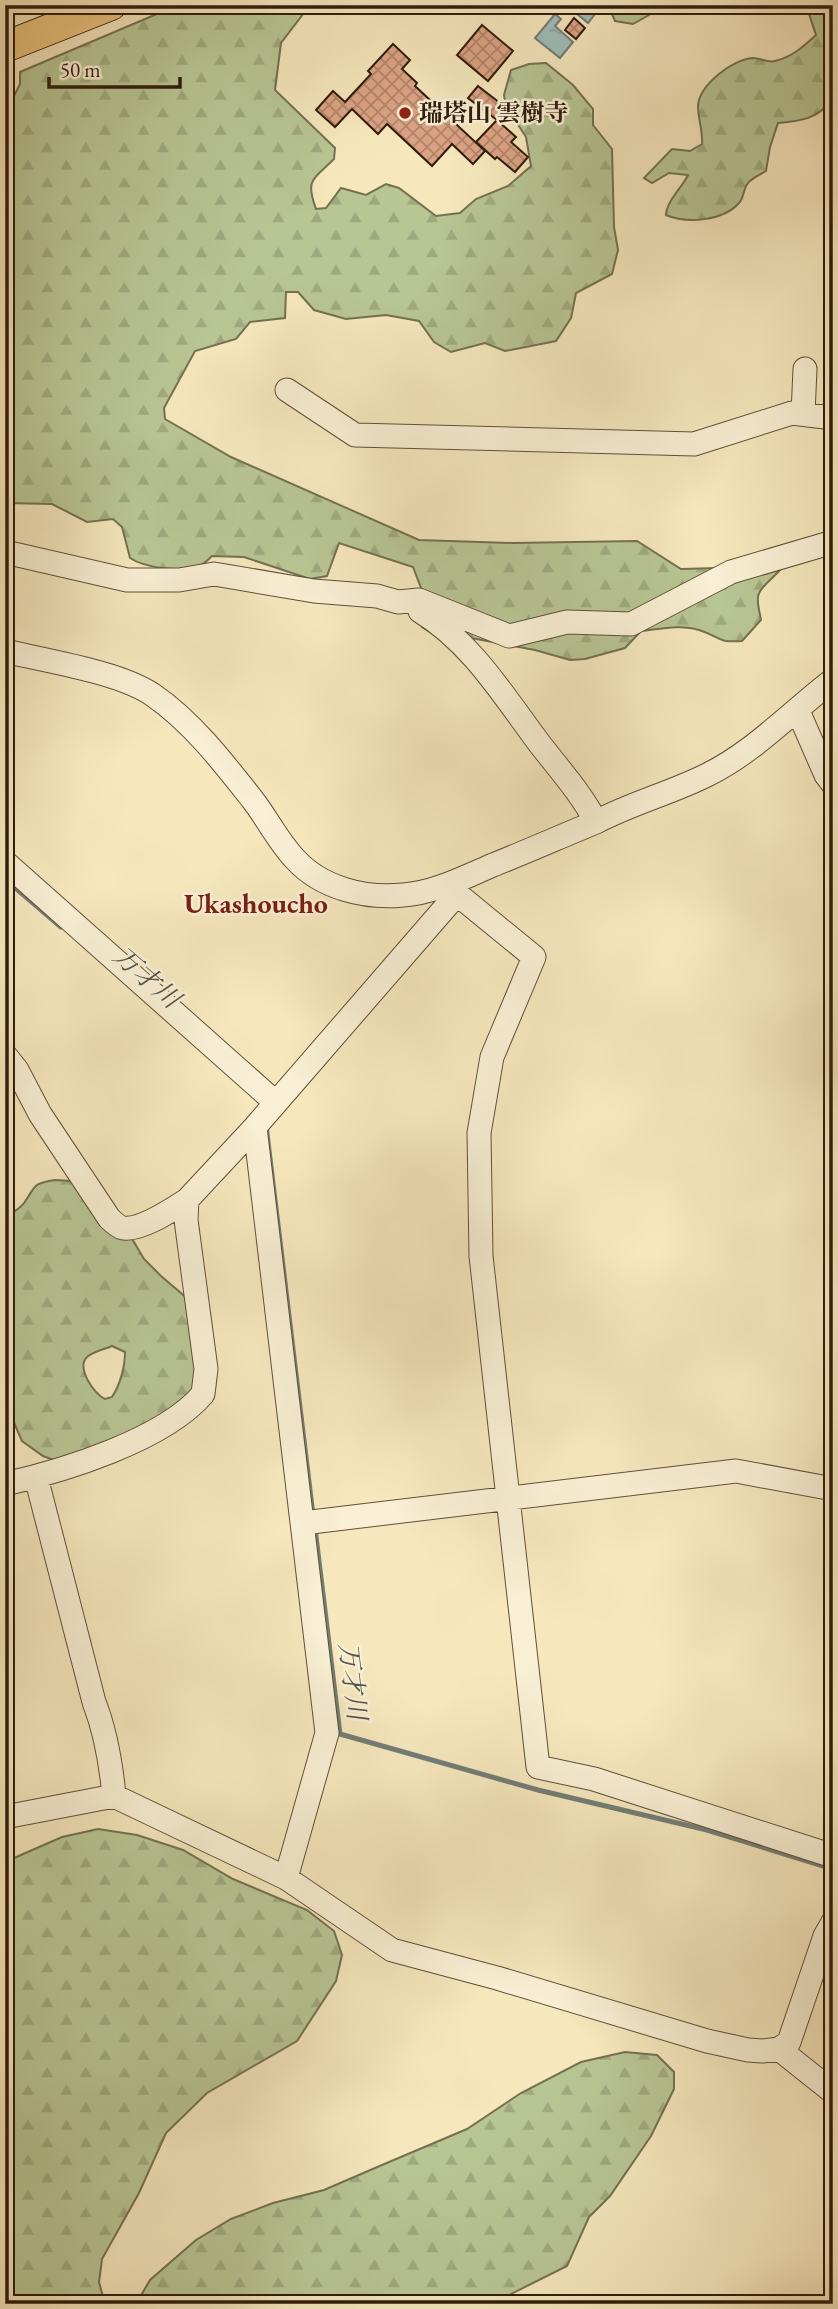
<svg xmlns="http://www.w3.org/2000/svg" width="838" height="2309" viewBox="0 0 838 2309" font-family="'EB Garamond','Noto Serif JP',serif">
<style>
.forest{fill:url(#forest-firs);stroke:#747150;stroke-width:2;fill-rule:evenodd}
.water{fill:url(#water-ripples);stroke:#737d75;stroke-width:2}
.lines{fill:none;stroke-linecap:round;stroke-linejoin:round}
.stream{stroke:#737d75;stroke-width:5}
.building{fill:url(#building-cross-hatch);stroke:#2f1c0d;stroke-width:2}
.minor-casing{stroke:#614f39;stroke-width:25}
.major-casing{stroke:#2f1c0d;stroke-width:32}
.minor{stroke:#f9efd4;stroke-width:23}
.major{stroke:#ebc47e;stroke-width:30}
.poi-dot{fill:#8f2418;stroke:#f9efd4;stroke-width:2.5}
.labels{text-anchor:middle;stroke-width:5;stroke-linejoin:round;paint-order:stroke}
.poi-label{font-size:24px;font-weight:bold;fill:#2f1c0d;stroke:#f9efd4;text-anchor:start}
.water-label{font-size:26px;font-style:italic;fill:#57554a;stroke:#f9efd4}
.quarter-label{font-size:28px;font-weight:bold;fill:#7a1f14;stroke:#f9efd4}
</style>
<defs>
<pattern id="forest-firs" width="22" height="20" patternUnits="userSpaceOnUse" patternTransform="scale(1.75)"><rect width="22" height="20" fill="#b8c694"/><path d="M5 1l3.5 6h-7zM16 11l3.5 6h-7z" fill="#9eaa7e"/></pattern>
<pattern id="water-ripples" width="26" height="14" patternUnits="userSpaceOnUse" patternTransform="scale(1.75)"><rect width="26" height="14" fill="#a0bebb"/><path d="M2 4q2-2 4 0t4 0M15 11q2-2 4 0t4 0" fill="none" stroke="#8aa3a0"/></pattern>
<pattern id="building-cross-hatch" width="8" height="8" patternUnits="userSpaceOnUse" patternTransform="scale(1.75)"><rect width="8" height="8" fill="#dba384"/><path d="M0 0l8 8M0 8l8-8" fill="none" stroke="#b2846a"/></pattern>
</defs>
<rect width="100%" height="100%" fill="#f6e7bd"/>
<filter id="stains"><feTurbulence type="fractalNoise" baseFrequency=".00286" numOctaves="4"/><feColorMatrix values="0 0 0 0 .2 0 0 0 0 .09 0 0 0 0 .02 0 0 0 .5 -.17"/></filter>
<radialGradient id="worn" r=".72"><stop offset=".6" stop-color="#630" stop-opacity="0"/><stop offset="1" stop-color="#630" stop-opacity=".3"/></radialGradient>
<path class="forest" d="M178,5h132l-29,38 -6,47 60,58 -1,11c-21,21 -29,20 -18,50l10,-1 15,-20 25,7 20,-11 13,4 37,28 24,-3 16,-14 32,-13 23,-20 -5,-29 -20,-31 -2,-11 7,-25 18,-6 17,-1 27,22 20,24v16l19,24 2,78 4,23 -6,24 -36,19 -5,25 -15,23 -51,10 -20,-8 -34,9 -17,-10 -15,-21 -33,-6 -40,4 -32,-9 -16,-18h-12l-1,26 -35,4 -14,17 -41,12 -31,57 1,11 66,38 188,83 94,3 124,-2 44,28 74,-2 32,-6c-6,12 -28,25 -29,36 -1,7 2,16 3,23l-19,21c-26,2 -21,-4 -43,-11 -18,-6 -39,-1 -58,1l-16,17 -40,11 -15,1 -35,-10 -75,-14 -22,1 -16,-10 4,-26 -13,-34 -74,-24 -12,33 -17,3 -66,-22 -32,-1c-4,4 -9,9 -14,11 -18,5 -53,1 -68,-9l-8,-31 -9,-8 -26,3 -35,-18 -47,-1v-389l15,-30v-12z
M608,5h42l-1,10 -16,9 -18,-3z
M806,5h27v95c-17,19 -31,21 -55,23l-8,24 -4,24c-5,3 -14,7 -18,12 -5,6 -4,15 -9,20 -16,18 -52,21 -73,12 1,-15 16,-27 22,-40l-19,-2 -17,10 -8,-5 28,-29 18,2 12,-7c1,-13 -4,-25 -4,-38 1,-21 35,-47 55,-48 8,0 14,5 22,3 17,-4 28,-14 41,-26z
M55,1180l17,1 59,56 13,22 17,17 27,23 9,84 -10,13 -30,26 -101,39 -13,-5 -21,-15 -17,-39v-184c6,-5 15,-9 19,-15 13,-18 7,-19 31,-23zM112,1346l13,6c0,15 -5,33 -13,45l-7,2c-11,-5 -29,-31 -18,-42 5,-5 18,-8 25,-11z
M98,1829l39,6 46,15 50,29 74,31 27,21 8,24 -6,26 -39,60 -90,52 -41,40 -27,60 -37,66 -3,23 6,22h-100v-442l57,-25z
M625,2052l32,3 17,17v17l-23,47 -41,60 -21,21 -22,49 -66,33 -5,5h-360l14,-24 46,-40 35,-21 42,-16 51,-13 58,-25 85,-36 54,-36 60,-31z"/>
<path class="water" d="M564,5h38l-14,18 -17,-14 -4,3 -5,-4z
M555,14l6,5 -6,7 18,16 -13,16 -25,-20z"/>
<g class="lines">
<path class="stream" d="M5,879l56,48
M266,1125l47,390
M315,1528l25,206 198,56 169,40 126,39"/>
</g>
<path class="building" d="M574,18l11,10 -9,11 -11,-9z
M482,25l31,26 -25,30 -31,-26z
M393,44l17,16 -8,9 15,14 -2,3 70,65 -12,13 -21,-20 -20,22 -45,-42 -9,10 -26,-25 -17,18 -19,-17 17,-19 12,11 26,-28 -3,-3z
M478,86l31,24 -10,12 17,15 -5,5 17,15 -13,15 -18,-15 -2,2 -19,-17 21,-22 -29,-22z"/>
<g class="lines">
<defs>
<path id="minor" d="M287,390l68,45 339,9 98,-31 41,5
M803,414l2,-45
M5,552l122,28h52l35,-6 100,17 63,5 21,6 21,-2 90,36 58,-14 64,2 100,-52 102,-30
M420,611c52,32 83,84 119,132 20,26 42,50 57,79
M5,651c41,10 115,21 148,44 38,26 70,67 99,104 15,19 26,42 43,60 26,29 70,40 108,36 31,-2 62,-18 90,-30 35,-14 69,-29 103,-43 36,-19 75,-29 111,-47 47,-23 84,-63 126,-95
M798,711l28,64 7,9
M5,862l270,240
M454,882l3,12 77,63 -42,100 -13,76 2,123 57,511 56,12 239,77
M5,1055l12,15 23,44 69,104c4,4 9,9 14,10 18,3 50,-19 64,-28
M255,1127l72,606 -41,145
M36,1477l58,225c12,31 17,61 20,94
M5,1484c58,-13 159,-44 198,-90l3,-25 -20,-149 1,-20 68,-73 202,-233
M303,1523l433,-52 97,18
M5,1817l109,-21 172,82 106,72 105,28 210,63 41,9 14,1 17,-2 10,-7 36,-106 8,-14
M779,2049l54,43"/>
<path id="major" d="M5,47l106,-42"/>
</defs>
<use href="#minor" class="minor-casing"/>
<use href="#major" class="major-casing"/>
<use href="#minor" class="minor"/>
<use href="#major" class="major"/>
</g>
<circle class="poi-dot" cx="405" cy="113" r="7"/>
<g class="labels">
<g class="poi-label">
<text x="419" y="121">瑞塔山 雲樹寺</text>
</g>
<g class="water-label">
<text transform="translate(147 977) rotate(41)" y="9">万才川</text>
<text transform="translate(353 1681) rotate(83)" y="9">万才川</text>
</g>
<g class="quarter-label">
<text x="256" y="913">Ukashoucho</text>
</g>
</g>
<rect width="838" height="2309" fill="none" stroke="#f6e7bd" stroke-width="28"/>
<rect x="7" y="7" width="824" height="2295" fill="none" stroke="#2f1c0d" stroke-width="3.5"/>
<rect x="14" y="14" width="810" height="2281" fill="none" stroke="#2f1c0d" stroke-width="2"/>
<path d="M49 77v10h131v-10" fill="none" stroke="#2f1c0d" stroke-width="3.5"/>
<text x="60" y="77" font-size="21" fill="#2f1c0d" stroke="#f9efd4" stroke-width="5" paint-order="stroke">50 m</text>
<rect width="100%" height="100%" filter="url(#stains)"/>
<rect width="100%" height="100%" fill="url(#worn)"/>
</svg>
